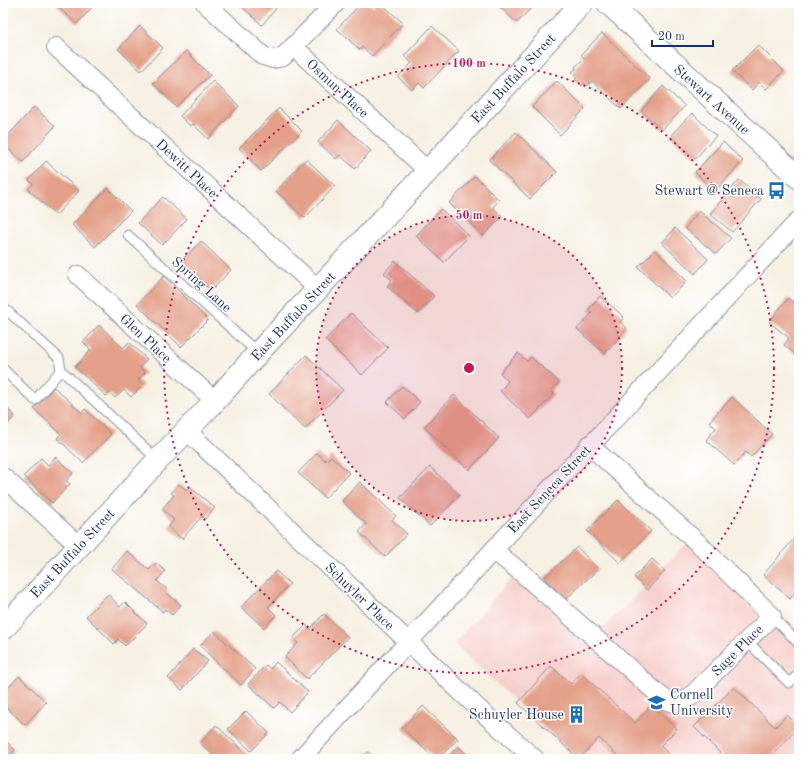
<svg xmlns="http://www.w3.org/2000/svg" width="802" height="762" viewBox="0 0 802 762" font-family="'Old Standard TT',serif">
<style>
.built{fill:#f7d0cb}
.building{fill:#e4a089}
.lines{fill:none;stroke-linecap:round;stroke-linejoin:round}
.service-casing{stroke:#8990a0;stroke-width:11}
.minor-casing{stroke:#8990a0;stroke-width:20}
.tertiary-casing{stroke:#8990a0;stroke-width:24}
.service{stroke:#fff;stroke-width:9}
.minor{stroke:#fff;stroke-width:18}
.tertiary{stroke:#fff;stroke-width:22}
.ring{fill:none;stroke:#c2185b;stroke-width:2;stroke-dasharray:2 4}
.labels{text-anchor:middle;stroke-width:3;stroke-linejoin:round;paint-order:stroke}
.street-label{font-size:14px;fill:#1b2f5e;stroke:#fff}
.poi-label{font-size:14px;fill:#1b2f5e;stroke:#fff;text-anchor:end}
.centre{fill:#c2185b;stroke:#fff;stroke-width:2}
.ring-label{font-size:12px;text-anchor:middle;font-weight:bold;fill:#c2185b;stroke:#fff;stroke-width:3;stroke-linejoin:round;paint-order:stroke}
</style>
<rect width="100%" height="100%" fill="#fff"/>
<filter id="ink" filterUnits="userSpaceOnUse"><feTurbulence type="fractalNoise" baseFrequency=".025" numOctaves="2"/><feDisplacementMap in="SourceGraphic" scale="8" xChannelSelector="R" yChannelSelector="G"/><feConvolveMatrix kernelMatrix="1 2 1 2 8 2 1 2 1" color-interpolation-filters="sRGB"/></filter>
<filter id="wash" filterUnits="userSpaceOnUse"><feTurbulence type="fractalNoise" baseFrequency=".012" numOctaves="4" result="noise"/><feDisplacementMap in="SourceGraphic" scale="16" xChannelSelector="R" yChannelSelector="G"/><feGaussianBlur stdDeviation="0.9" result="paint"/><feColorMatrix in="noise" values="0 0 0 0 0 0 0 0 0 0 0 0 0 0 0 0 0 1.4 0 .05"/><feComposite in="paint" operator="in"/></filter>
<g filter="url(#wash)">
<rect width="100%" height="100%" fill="#f7f1e3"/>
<path class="built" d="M698,532l101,100v127h-223l-122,-115 70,-80 75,69z"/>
<g id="blocks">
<path class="building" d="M60,3h36l-19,21 -20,-18z
M238,3h39l2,2 -17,20z
M361,3h8l4,4 3,-4h5l22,20 -31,33 -10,-9 -2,3 -23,-21z
M496,3h40l-19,20z
M140,26l23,22 -22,23 -23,-22z
M432,26l27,25 -35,37 -5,-5 -7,7 -14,-13 14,-14 -8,-7z
M602,33l48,46 -29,30 -29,-28 -5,5 -3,-3 -2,3 -7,-7 2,-2 -5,-5 4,-3 -1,-2 9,-9 -3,-3z
M758,45l26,26 -18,18 -7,-7 -7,8 -20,-19z
M186,51l24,24 -34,32 -23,-24z
M213,81l26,25 -31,33 -15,-15 -3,2 -10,-10z
M557,81l28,28 -25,26 -28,-28z
M663,86l22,20 -23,24 -21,-19z
M34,107l21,19 -32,36 -20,-18v-3z
M279,108l23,23 -41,40 -22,-23z
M692,113l24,23 -21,23 -25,-23z
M338,120l33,31 -16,18 -15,-14 -4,4 -18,-17z
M516,132l41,40 -27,27 -41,-39z
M723,142l20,19 -28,30 -20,-19z
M306,159l29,27 -30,32 -29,-27z
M46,161l33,30 -23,24 -28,-26 5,-5 -4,-4z
M475,176l24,24 -6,7 9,10 -19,19 -34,-33z
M739,180l22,19 -29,33 -22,-18z
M108,188l23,23 -36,36 -23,-22z
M163,197l24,22 -25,26 -24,-22z
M441,209l28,27 -25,26 -28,-26z
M699,211l32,27 -15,16 -31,-26z
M675,228l33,31 -13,15 -33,-31z
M201,241l30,29 -20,21 -31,-29z
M655,250l32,31 -17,17 -32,-31z
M395,261l39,35 -16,18 -31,-28 5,-6 -8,-7z
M164,276l44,44 -27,27 -44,-43z
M600,296l24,21 -4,5 7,6 -22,26 -28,-25 15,-16 -4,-3z
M788,298l11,9v50l-15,-12 5,-7 -20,-16z
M351,313l37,35 -26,27 -37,-35z
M99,325l24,23 6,-6 18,17 -7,8 5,6 -7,7 5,5 -12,12 -7,-7 -9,8 -5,-5 -4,3 -31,-29 16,-17 -8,-8z
M518,353l9,8 4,-4 28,25 -8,9 3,3 -24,25 -30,-28 8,-10 -8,-8z
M306,355l37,35 -38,39 -36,-35z
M402,386l18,16 -15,17 -18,-17z
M54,387l28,26 3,-4 26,25 -28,29 -26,-25 4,-4 -27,-25z
M454,395l45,43 -30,32 -45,-43z
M732,397l40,37 -21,23 -5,-5 -12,13 -28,-25 10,-12 -7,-6z
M3,405l12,11 -12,13z
M317,453l9,8 5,-5 18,17 -24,25 -27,-25z
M55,457l18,16 -7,8 4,3 -18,19 -28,-27 17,-18 7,7z
M430,467l30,28 -30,31 -30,-28z
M360,482l36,34 -4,4 15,14 -22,23 -26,-25 7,-8 -24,-23z
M179,484l8,6 3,-3 25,21 -10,11 -3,-3 -20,23 -14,-12 6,-7 -12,-11 12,-14 -3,-2z
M618,500l33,31 -31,32 -33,-32z
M798,534l1,1v53l-9,11 -27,-24z
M577,547l21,22 -33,31 -21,-22z
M127,551l22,19 7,-7 9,8 -8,10 11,9 -2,2 15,13 -9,10 -7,-6 -2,3 -51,-43z
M652,559l13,12 -18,19 -13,-13z
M276,571l14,13 -22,23 8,8 -12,13 -23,-21z
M108,594l12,13 5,-5 22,22 -22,22 -7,-7 -4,5 -28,-28z
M324,614l24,23 -41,42 -22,-22 13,-14 -5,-5 13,-13 4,4z
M214,631l41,38 -14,16 -41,-39z
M193,649l15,12 -26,29 -14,-12z
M276,662l32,30 -18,20 -10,-10 -6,6 -26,-24 18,-19 4,4z
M551,666l20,18 10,-11 54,50 16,-18 26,24 -17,17 14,13h-55l1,-1 -21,-20 -20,21 -61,-56z
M19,676l27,26 -21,23 -22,-21v-11z
M734,687l41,40 12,-12 12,12 -31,32h-42l-32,-32z
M423,706l35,33 -20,20h-3l-33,-31z
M246,711l23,22 -18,18 -23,-22z
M216,725l36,34h-35l-17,-16z
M3,738l12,12 -9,9h-3z
M458,746l14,13h-26z
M368,752l8,7h-15z"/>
</g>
</g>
<g filter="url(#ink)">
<use href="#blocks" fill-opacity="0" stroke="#8990a0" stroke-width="1"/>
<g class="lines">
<defs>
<path id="service" d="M128,235l130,118
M3,307l56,51 2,12 97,90
M3,369l32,31 26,-30
M772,616l27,28
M747,641l42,42 10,-9"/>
<path id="minor" d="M205,3l58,53 10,3 10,-2 53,-54
M56,47l262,242
M294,47l134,124
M78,275l137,126
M186,430l295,281 54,48
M3,477l76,69
M493,550l29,23 135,120c15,11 16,14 33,4l82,-81 -75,-74 -108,-97
M300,759l499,-539"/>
<path id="tertiary" d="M608,3l191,175
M3,629l155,-169 57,-59 43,-48 170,-182 154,-168"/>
</defs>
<use href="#service" class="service-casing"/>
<use href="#minor" class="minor-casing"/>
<use href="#tertiary" class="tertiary-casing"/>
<use href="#service" class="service"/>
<use href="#minor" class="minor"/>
<use href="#tertiary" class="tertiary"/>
</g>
</g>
<circle cx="469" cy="368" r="153" fill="#c2185b" fill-opacity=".12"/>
<g class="ring">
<circle cx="469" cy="368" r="153"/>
<circle cx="469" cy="368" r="305"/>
</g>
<defs>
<symbol id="bus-bare" viewBox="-9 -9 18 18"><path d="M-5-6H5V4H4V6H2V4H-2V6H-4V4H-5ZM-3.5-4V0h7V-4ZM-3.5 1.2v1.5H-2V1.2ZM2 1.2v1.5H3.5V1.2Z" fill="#1f6fb2" stroke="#fff" stroke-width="2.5" paint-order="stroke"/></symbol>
<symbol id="university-bare" viewBox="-9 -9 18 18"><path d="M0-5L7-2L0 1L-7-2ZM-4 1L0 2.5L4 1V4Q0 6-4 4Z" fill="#1f6fb2" stroke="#fff" stroke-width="2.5" paint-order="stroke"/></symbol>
<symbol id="building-bare" viewBox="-9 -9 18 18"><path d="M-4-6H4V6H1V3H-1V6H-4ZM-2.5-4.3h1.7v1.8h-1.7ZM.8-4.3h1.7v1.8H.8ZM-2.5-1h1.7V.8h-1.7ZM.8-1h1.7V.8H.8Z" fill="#1f6fb2" stroke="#fff" stroke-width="2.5" paint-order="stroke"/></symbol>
</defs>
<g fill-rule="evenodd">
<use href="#bus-bare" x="764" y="178" width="25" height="25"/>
<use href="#university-bare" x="644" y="690" width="25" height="25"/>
<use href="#building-bare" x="564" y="702" width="25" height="25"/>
</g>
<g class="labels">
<g class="street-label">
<text transform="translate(513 78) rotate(-47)" y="5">East Buffalo Street</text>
<text transform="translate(338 88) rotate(43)" y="5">Osmun Place</text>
<text transform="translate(712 99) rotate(42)" y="5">Stewart Avenue</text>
<text transform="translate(187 168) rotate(43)" y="5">Dewitt Place</text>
<text transform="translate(202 284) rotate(42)" y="5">Spring Lane</text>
<text transform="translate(293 316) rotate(-47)" y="5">East Buffalo Street</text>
<text transform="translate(146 338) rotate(43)" y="5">Glen Place</text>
<text transform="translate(549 489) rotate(-47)" y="5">East Seneca Street</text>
<text transform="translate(72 553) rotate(-47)" y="5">East Buffalo Street</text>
<text transform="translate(360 596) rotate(44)" y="5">Schuyler Place</text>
<text transform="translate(737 650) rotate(-45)" y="5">Sage Place</text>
</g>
<g class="poi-label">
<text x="764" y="195">Stewart @ Seneca</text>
<text x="670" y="699" text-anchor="start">Cornell<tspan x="670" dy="16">University</tspan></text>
<text x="564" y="719">Schuyler House</text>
</g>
</g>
<circle cx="469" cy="368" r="6" class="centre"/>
<g class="ring-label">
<text x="469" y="67">100 m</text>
<text x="469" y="219">50 m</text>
</g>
<rect width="802" height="762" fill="none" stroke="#fff" stroke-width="16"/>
<path d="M652 40v6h61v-6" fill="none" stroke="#1b2f5e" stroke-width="2"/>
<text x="658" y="40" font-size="12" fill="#1b2f5e" stroke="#ffffff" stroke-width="3" paint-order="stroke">20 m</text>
</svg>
